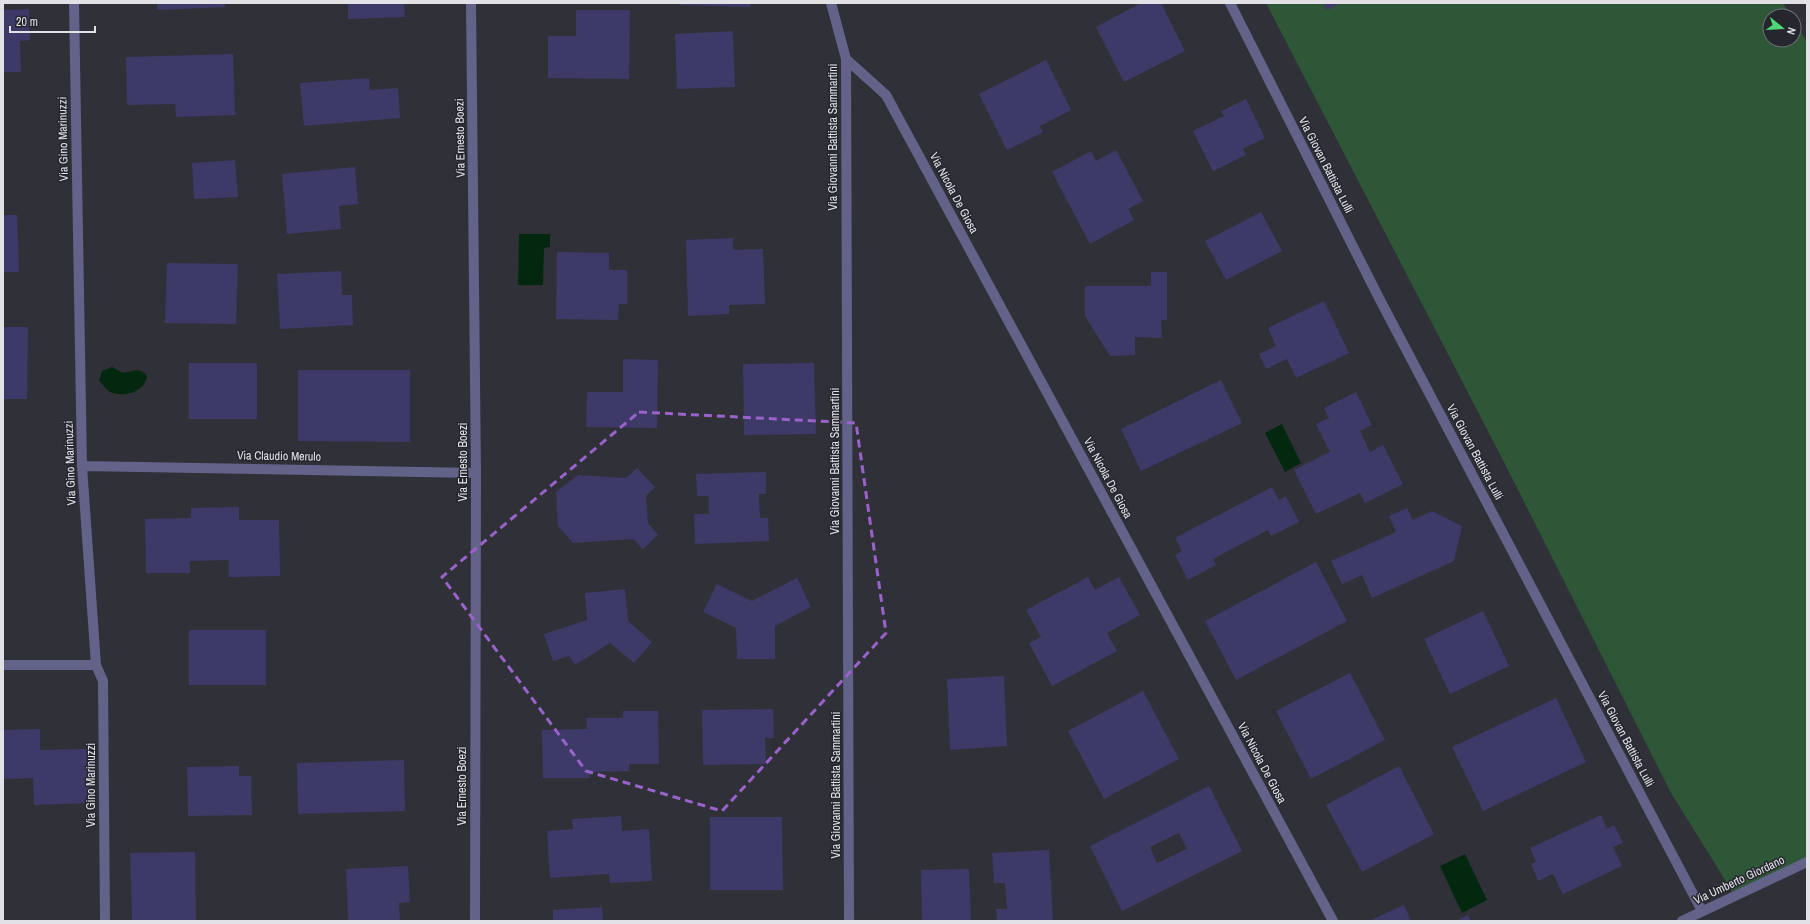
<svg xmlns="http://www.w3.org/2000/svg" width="1810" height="924" viewBox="0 0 1810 924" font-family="'Archivo Narrow',sans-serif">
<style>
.green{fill:#2e5737}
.water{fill:#04280f}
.building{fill:#3d3a68;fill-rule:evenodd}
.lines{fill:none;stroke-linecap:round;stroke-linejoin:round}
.minor{stroke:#636289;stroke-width:10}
.marked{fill:none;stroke:#9a62cb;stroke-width:3;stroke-dasharray:8 5;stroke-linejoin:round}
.labels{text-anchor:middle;stroke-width:3;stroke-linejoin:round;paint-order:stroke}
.street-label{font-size:12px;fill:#e1e1e6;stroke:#26262f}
</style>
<rect width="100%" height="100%" fill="#303039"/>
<path class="green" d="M1266,3h517l8,13h-21v24h24v-19l13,21v819l-72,35 -64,-103 -166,-329z"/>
<path class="water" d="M519,234h31v13l-6,1 -1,37h-25z
M112,367l11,6c9,-1 17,-7 24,3 -2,16 -23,22 -37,16 -4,-3 -8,-8 -11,-12l3,-9z
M1282,424l19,39 -16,9 -20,-39z
M1465,854l22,46 -25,13 -22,-47z"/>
<path class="building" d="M157,3h68v4l-68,3z
M348,3h56l1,14 -57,2z
M680,3h70v4l-70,-2z
M1141,3h20l24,48 -61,31 -28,-55z
M1323,3h17l-13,7z
M29,9l1,31 -10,1 1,31h-18v-62z
M576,10h54l-1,69 -81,-1v-42h28z
M733,31l2,56 -58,2 -2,-55z
M233,54l2,61 -59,2 -1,-13 -48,1 -1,-48z
M1046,60l25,50 -31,16 3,6 -36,18 -28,-56z
M369,78l1,12 28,-2 2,30 -96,8 -4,-43z
M1246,99l19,39 -22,11 3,6 -33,16 -20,-40 31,-15 -3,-5z
M1116,150l27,51 -15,8 6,11 -44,24 -38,-72 39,-21 5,10z
M235,160l3,37 -44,2 -2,-36z
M355,167l3,37 -19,2 2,23 -54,5 -5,-60z
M1261,212l21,39 -56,29 -21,-39z
M3,215h14l2,57h-16z
M733,238v12l30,-1 2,55 -36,1v9l-41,2 -2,-76z
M557,252l52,1v17h18v34h-8l-1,16 -62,-1z
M167,263l71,1 -2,60 -71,-1z
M341,271l1,24h10l1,30 -73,4 -3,-55z
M1151,272h16v48h-6l1,18 -27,-1v18l-25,1 -25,-40v-30h66z
M1324,301l25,52 -53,25 -9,-19 -21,10 -7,-15 17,-8 -8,-18z
M3,327h25l-1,72h-24z
M623,359l35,1 -1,68 -71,-1 1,-35h36z
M189,363h68v56h-68z
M814,363l2,71 -72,1 -1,-71z
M298,370h112v72l-112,-1z
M1221,380l21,43 -101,48 -20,-42z
M1356,392l16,33 -12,6 10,21 13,-7 20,39 -38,19 -5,-10 -44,21 -22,-44 36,-18 -14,-28 13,-6 -5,-10z
M637,468l18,19 -9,9 2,27 10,12 -15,14 -10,-10 -60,4 -15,-17 -2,-34 22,-17 48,3z
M766,472v22h-7l1,24h8l1,23 -74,3 -1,-30h15v-18h-12l-1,-22z
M1272,487l7,13 7,-4 13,26 -28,14 -3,-6 -55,29 3,6 -28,15 -13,-25 7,-4 -7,-13z
M239,507v13h40l1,56 -51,1v-17l-39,1v12h-44l-1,-54 46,-1v-10z
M1407,508l6,12 19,-9 30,15 -8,35 -82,37 -10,-23 -20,9 -11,-23 65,-29 -7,-16z
M1316,562l31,59 -111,59 -31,-59z
M1088,577l7,13 24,-13 21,38 -33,18 10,18 -65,35 -23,-43 12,-6 -15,-27z
M797,578l14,29 -36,19v33h-38l-1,-31 -33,-16 14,-28 35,17z
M625,589l3,32 24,21 -18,21 -24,-20 -35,22 -6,-9 -16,5 -9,-27 43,-14 -2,-27z
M1483,611l26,55 -59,28 -26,-55z
M189,630h77v55h-77z
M1350,673l35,67 -74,39 -35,-68z
M1004,676l3,70 -57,4 -3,-71z
M1143,691l36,68 -75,40 -36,-68z
M1556,698l30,64 -103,49 -31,-64z
M773,709l1,29h-9l1,26 -63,1 -1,-55z
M623,711h35l1,53h-30v7l-39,1v6h-47l-1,-48 45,-1 -1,-11h37z
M40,729v21l48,-1 1,54 -55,2 -1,-27 -30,1v-49z
M404,760l1,51 -107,3 -1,-51z
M239,766v10h12l1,39 -64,1 -1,-49z
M1399,766l35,68 -72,38 -36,-67z
M1209,786l33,65 -120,60 -32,-65zM1179,833l8,16 -30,14 -7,-16z
M1601,815l6,14 7,-4 9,18 -10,4 9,19 -59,28 -10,-20 -15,7 -7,-17 5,-2 -6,-14z
M621,816l1,15 27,-2 3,52 -42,2 -1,-9 -59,4 -3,-47 26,-2 -1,-10z
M710,817h72l1,73h-73z
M1049,850l4,71h-56l-1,-12h11l-2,-26h-11l-2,-30z
M195,852l1,69h-64l-2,-68z
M408,866l2,36 -11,1 1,18h-52l-2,-52z
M969,869l2,52h-49l-1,-51z
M1404,905l7,16h-42z
M602,907l1,14h-50v-11z
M1468,915l3,6h-15z"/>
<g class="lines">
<path class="minor" d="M74,3l8,463 14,199 7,16 2,240
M471,3l5,470 -1,448
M831,3l15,56 3,862
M1230,3l149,295 323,613
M846,59l40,36 447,826
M82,466l394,7
M3,665h93
M1682,921l125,-59"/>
</g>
<path class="marked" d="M639,412l217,11 30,210 -164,178 -136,-40 -144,-194z"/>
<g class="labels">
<g class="street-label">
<text transform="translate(833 137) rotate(-90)" y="4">Via Giovanni Battista Sammartini</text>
<text transform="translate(460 138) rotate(-91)" y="4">Via Ernesto Boezi</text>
<text transform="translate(63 139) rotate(-91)" y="4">Via Gino Marinuzzi</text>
<text transform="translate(1326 165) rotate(63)" y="4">Via Giovan Battista Lulli</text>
<text transform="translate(954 193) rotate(62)" y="4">Via Nicola De Giosa</text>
<text transform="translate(1475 452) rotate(62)" y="4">Via Giovan Battista Lulli</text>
<text transform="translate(279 456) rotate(1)" y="4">Via Claudio Merulo</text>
<text transform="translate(835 461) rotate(-90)" y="4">Via Giovanni Battista Sammartini</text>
<text transform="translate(463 462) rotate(-90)" y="4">Via Ernesto Boezi</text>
<text transform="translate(70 463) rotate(-92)" y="4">Via Gino Marinuzzi</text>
<text transform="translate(1108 478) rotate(62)" y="4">Via Nicola De Giosa</text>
<text transform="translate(1626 739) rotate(62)" y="4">Via Giovan Battista Lulli</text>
<text transform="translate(1262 763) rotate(62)" y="4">Via Nicola De Giosa</text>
<text transform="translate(91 785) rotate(-90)" y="4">Via Gino Marinuzzi</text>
<text transform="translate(836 785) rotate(-90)" y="4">Via Giovanni Battista Sammartini</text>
<text transform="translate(462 786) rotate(-90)" y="4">Via Ernesto Boezi</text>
<text transform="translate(1739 880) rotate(-25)" y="4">Via Umberto Giordano</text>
</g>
</g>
<rect width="1810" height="924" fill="none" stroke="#e1e1e6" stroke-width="8"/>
<g transform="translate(1782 28) rotate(108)"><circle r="19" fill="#26262f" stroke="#717178"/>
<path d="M0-3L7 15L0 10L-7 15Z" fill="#4fd675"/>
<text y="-6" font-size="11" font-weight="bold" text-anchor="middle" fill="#e1e1e6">N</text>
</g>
<path d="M10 26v6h85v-6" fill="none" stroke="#e1e1e6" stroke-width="2"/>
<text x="16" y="26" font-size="12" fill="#e1e1e6" stroke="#26262f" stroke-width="3" paint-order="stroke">20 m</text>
</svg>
